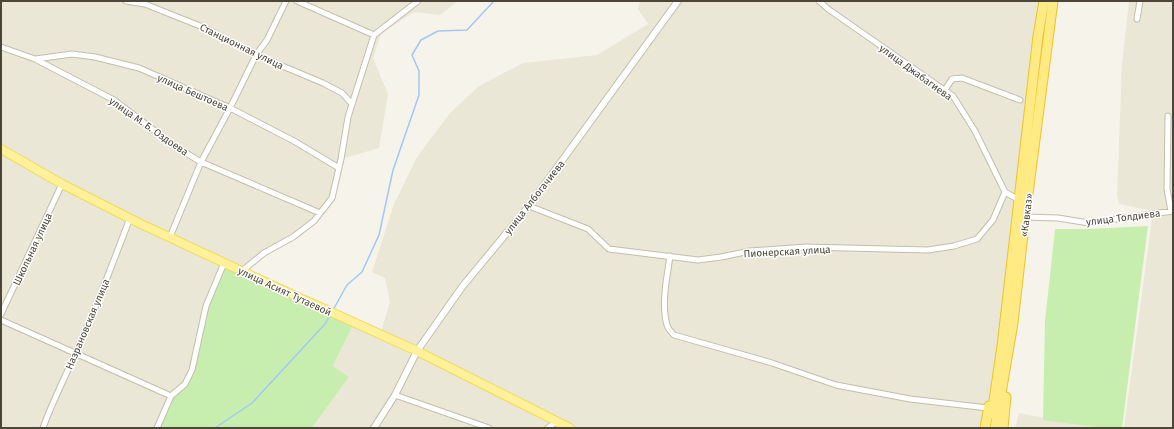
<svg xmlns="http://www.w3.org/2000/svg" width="1174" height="429" viewBox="0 0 1174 429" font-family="'Fira Sans',sans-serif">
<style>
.residential{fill:#ebe7d7}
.green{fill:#c8eeaf}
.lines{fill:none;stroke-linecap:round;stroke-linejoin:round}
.stream{stroke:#a1c7f8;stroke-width:1.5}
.minor-casing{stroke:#c3beab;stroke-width:7}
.tertiary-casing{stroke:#c3beab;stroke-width:8}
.primary-casing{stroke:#f0da5e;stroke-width:10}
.trunk-casing{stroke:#edc32d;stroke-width:11}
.minor{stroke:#fff;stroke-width:5}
.tertiary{stroke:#fff;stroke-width:6}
.primary{stroke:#fff19a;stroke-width:8}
.trunk{stroke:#ffea83;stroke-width:9}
.labels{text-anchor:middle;stroke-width:3;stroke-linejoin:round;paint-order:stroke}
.street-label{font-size:10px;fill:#4b4637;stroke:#fff}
</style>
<rect width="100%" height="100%" fill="#f6f4ea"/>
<path class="residential" d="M1,1h457l-18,14 -26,-3 -33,22 -8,24 15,36 -9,54 -38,11 -9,39 -18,23 -50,32 -22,18 -50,99 -35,58h-156z
M640,1h404l-42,345 -17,82h-673l37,-51 -16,-11 21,-43 26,12 10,-33 -5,-24 -13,-6 22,-68 23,-47 33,-44 29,-27 44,-23 74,-8 51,-31 -10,-15z
M1129,1h44v427h-49l29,-217 -34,-7 -2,-8 5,-132z
M1019,413l79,15h-83z"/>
<path class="green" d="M1148,226l-26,202h-21l-58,-8 2,-99 10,-92h34z
M224,263l130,60 -21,43 16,11 -37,51h-155l14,-32 14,-12 7,-14 14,-64z"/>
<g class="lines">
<path class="stream" d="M333,310l14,-25 15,-13 17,-37 14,-65 26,-75v-24l-7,-16 9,-15 17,-9 29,-1 27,-29
M215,428l37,-25 73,-79 5,-9"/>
<defs>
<path id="minor" d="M126,1l19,3 60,24 51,27 67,28 19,10 10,11
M297,1l77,34
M819,1l9,8 125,87 22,35 30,61 14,8
M1137,19l3,-18
M1,47l34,12 79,41 62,47 25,15 119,51
M36,59l36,-5 23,3 44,11 91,40 64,33 45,27
M945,90l7,-11 10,-1 58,22
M1168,116l-1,73 4,22
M529,206l59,23 21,20 89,11 23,-3 29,-6 56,-4 122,3 26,-4 23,-7 16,-19 12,-28
M1025,217l33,1 31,5 84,-12
M170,237l31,-75 29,-54 26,-53 11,-15 19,-39
M670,256c-3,21 -9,48 -3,69 1,4 4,7 7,10l98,28 64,22 74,14 78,9
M242,271l22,-18 29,-16 21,-16 18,-23 9,-39 7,-42 26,-82 44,-34
M1,314l61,-130
M1,320l170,76
M395,395l94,33
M43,428c9,-26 22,-50 33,-76 20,-44 37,-89 54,-134
M157,428l14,-32 14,-12 7,-14 14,-64 18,-43
M548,428l9,-7"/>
<path id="tertiary" d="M374,428l21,-33 22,-44 45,-64 67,-81 149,-205"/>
<path id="primary" d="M1,149l61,35 79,40 135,63 141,64 153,77"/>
<path id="trunk" d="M992,414l10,-68 36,-310 6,-35
M985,428l4,-22
M995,428l18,-105 12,-106 28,-216
M1003,428l3,-31"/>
</defs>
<use href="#minor" class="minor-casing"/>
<use href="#tertiary" class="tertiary-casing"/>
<use href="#primary" class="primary-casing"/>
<use href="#trunk" class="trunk-casing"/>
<use href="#minor" class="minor"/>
<use href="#tertiary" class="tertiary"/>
<use href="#primary" class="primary"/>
<use href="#trunk" class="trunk"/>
</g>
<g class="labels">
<g class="street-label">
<text transform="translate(242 46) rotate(26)" y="4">Станционная улица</text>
<text transform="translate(916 72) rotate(36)" y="4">улица Джабагиева</text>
<text transform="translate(193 92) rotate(24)" y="4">улица Бештоева</text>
<text transform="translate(149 126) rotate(35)" y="4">улица М. Б. Оздоева</text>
<text transform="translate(534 197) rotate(-52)" y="4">улица Албогачиева</text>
<text transform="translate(1026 215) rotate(-83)" y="4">«Кавказ»</text>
<text transform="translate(1123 217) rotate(-7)" y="4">улица Толдиева</text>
<text transform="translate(32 249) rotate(-65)" y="4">Школьная улица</text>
<text transform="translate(787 251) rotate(-3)" y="4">Пионерская улица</text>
<text transform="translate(285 291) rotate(25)" y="4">улица Асият Тутаевой</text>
<text transform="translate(87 324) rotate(-67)" y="4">Назрановская улица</text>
</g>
</g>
<rect width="1174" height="429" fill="none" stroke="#4b4637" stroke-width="4"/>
</svg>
